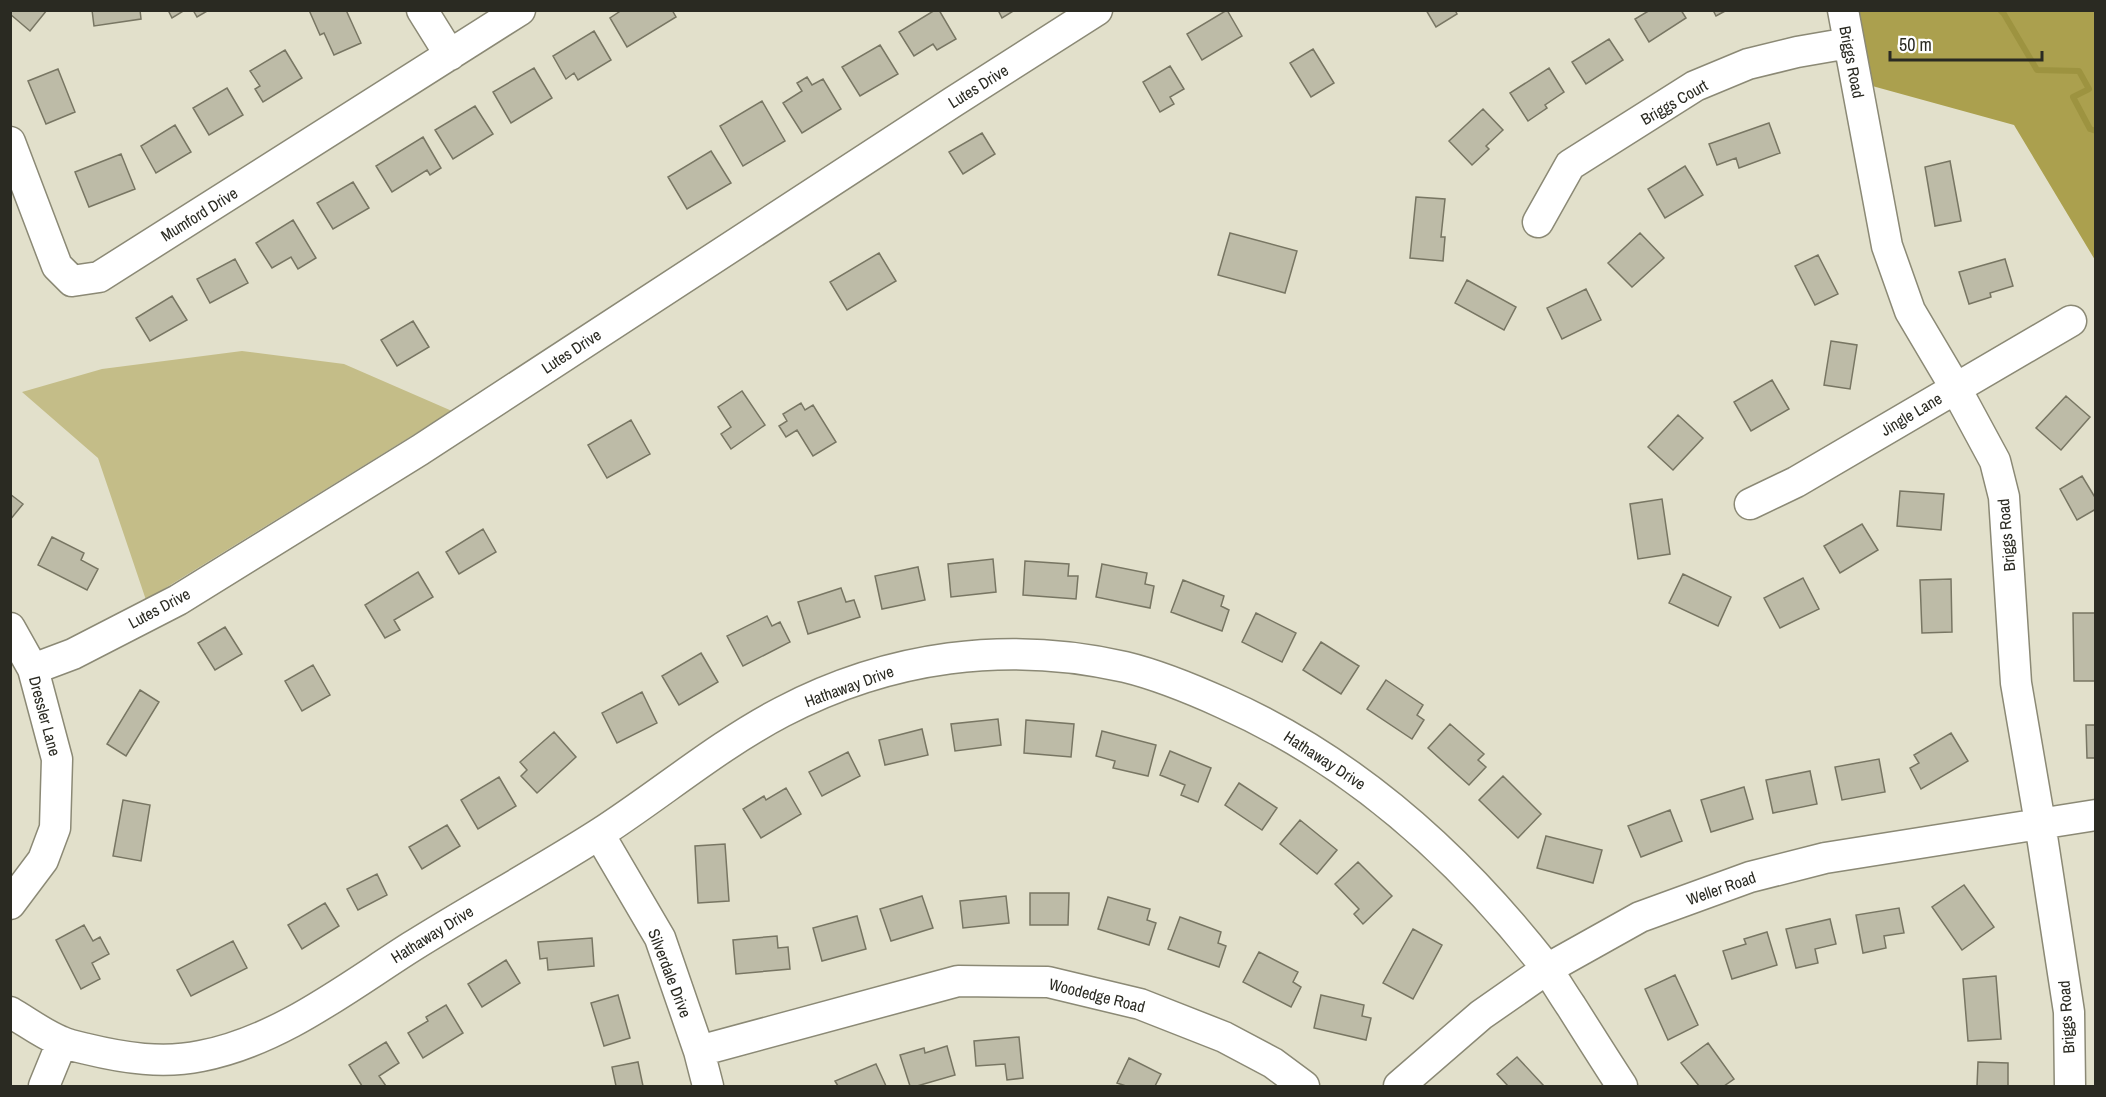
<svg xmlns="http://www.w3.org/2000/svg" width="2106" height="1097" viewBox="0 0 2106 1097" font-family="'Archivo Narrow',sans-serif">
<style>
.green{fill:#c4bd88}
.forest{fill:#aba04e}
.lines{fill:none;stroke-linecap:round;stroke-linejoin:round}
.stream{stroke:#9d9340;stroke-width:6}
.building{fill:#bdbba7;stroke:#787663;stroke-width:1.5}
.minor-casing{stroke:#8b8975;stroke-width:33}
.minor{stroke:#fff;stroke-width:30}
.labels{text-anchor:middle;stroke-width:4.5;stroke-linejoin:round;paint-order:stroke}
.street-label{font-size:16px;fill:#2a2a22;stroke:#fff}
</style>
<rect width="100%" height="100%" fill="#e2e0cb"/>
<path class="green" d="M242,351l102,13 108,47 -306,189 -48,-142 -76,-66 80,-23z"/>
<path class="forest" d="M1846,11h249v249l-81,-135 -149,-41z"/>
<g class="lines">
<path class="stream" d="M2000,10l4,4 33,56 42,1 10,18 -16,8 17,32 6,2"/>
</g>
<path class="building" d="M10,10h37l-17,21 -20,-17z
M92,10h48l1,9 -47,7z
M168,10h17l-13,8z
M193,10h16l-12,7z
M309,10h37l15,33 -27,12 -10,-22 -4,2z
M622,10h50l4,7 -49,30 -17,-29z
M935,10h4l17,29 -19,11 -4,-6 -19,12 -15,-24z
M998,10h17l-13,8z
M1227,10l15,26 -40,24 -15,-26z
M1426,10h29l2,4 -21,13z
M1650,10h31l5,8 -37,24 -14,-23z
M1713,10h14l-11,6z
M594,31l17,29 -33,20 -4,-7 -8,6 -13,-23z
M1609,39l14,21 -37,24 -14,-22z
M880,45l18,29 -38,22 -18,-29z
M1313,49l21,34 -23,14 -21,-34z
M285,50l17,28 -39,24 -8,-13 5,-3 -10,-15z
M1170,66l14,23 -14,8 4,7 -14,8 -17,-30z
M534,68l18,30 -41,25 -18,-31z
M1549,68l15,24 -19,13 2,3 -19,13 -18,-28z
M58,69l17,43 -29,12 -18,-43z
M807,77l5,8 11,-6 18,30 -39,24 -19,-30 19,-12 -5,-8z
M227,88l16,27 -34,20 -16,-27z
M762,101l23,40 -42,25 -23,-40z
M475,106l18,28 -40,25 -18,-29z
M1483,109l20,21 -17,16 3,3 -17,16 -23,-24z
M1769,123l11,30 -41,15 -3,-10 -19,7 -8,-21z
M175,125l16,27 -35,21 -15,-27z
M982,133l13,21 -32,20 -14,-22z
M423,137l18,31 -11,7 -3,-5 -35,22 -16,-26z
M711,151l20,32 -44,26 -19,-32z
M121,154l14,35 -46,18 -14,-35z
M1950,161l11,60 -26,5 -10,-59z
M1685,166l18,29 -38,23 -17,-29z
M353,182l16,26 -36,21 -16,-26z
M1416,197l29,2 -4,38h4l-2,24 -33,-3z
M293,220l23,38 -18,11 -7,-12 -19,11 -16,-25z
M1230,233l67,18 -12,42 -67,-18z
M1640,233l24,25 -32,29 -24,-24z
M879,253l17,28 -49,29 -17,-28z
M1818,255l20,39 -23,11 -20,-39z
M235,259l13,24 -38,20 -13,-24z
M2005,259l8,27 -23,7 1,4 -22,7 -10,-32z
M1467,280l49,27 -12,23 -49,-27z
M1586,289l15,31 -39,19 -15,-31z
M172,296l15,24 -37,21 -14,-23z
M413,321l16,26 -32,19 -16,-26z
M1831,341l26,4 -7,44 -26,-4z
M1772,380l17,29 -38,22 -17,-29z
M742,391l23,34 -34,24 -10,-15 10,-7 -13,-20z
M2066,396l24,21 -29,33 -25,-22z
M801,403l4,7 8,-5 23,37 -23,14 -16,-26 -11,7 -7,-11 8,-5 -4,-7z
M1678,415l25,23 -30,32 -25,-23z
M631,420l19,34 -43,24 -19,-33z
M2082,476l14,23v10l-19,11 -17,-31z
M1900,491l44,3 -3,36 -44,-4z
M10,494l13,10 -13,16z
M1662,499l8,55 -32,5 -8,-55z
M1862,524l16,26 -38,23 -16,-27z
M483,529l13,23 -37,22 -13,-22z
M52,537l32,16 -3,7 17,9 -11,21 -49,-25z
M993,559l3,33 -45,5 -3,-33z
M1025,561l44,3 -1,12h10l-2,23 -53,-4z
M1102,564l45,9 -2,11 9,2 -4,22 -54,-11z
M918,567l7,33 -43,9 -7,-33z
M418,572l15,25 -39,23 6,10 -15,8 -20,-33z
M1683,574l48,23 -13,29 -49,-23z
M1803,578l16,31 -39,19 -16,-30z
M1951,579l1,53 -30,1 -2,-53z
M1183,580l41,16 -3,10 8,4 -7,21 -51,-19z
M841,588l5,14 8,-2 6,17 -52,17 -10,-32z
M1256,613l40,20 -14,29 -40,-20z
M2073,613h23v68h-22z
M767,616l5,10 8,-4 10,20 -47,24 -16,-30z
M225,627l17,27 -27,16 -17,-27z
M1321,642l38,24 -18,28 -38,-24z
M701,653l17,29 -39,23 -17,-29z
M313,665l17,30 -28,16 -17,-30z
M1386,680l37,25 -6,10 7,5 -12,19 -45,-30z
M140,690l19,12 -33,54 -19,-12z
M642,692l15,31 -40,20 -15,-30z
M998,719l3,26 -46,6 -4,-27z
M1026,720l48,4 -3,33 -47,-4z
M1450,724l34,30 -6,6 8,7 -17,18 -41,-37z
M2086,725h10v33h-9z
M922,729l6,26 -43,10 -6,-25z
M1102,731l54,14 -8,31 -35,-8 2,-7 -19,-5z
M554,732l22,25 -39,36 -16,-17 6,-6 -7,-8z
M1951,733l17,28 -47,28 -11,-21 9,-5 -5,-8z
M1170,751l41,17 -13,34 -17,-7 4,-10 -25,-10z
M848,752l12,24 -38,20 -13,-24z
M1879,759l6,33 -43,8 -7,-33z
M1810,771l7,33 -44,9 -7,-33z
M1503,776l38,38 -23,24 -39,-38z
M499,777l17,29 -38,23 -17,-29z
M1239,783l38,25 -15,22 -37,-25z
M1744,787l9,32 -42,13 -10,-32z
M786,788l15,26 -40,24 -18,-29 21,-13 2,4z
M123,800l27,5 -9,56 -28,-5z
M1670,810l12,31 -41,16 -13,-31z
M1300,820l37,30 -20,24 -37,-30z
M447,825l13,21 -38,23 -13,-22z
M1546,836l56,14 -9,33 -56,-15z
M725,844l4,57 -31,2 -3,-57z
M1358,862l34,34 -29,28 -9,-10 5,-5 -24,-25z
M377,874l10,21 -29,15 -11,-21z
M1964,885l30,42 -32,23 -30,-43z
M1030,893h39l-1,32h-38z
M922,896l11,32 -42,13 -11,-32z
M1006,896l3,27 -46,5 -3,-27z
M1108,897l42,12 -3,11 9,3 -7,22 -51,-16z
M325,903l14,23 -37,23 -14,-24z
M1899,908l5,25 -20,3 2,12 -23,5 -7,-38z
M857,916l9,33 -44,12 -9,-33z
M1180,917l41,15 -3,11 8,3 -7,21 -51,-18z
M1830,919l6,25 -21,5 3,14 -22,5 -10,-39z
M84,925l9,16 7,-4 9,17 -17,9 8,16 -19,10 -25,-49z
M1413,929l29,16 -29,54 -30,-16z
M1767,932l10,33 -45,14 -9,-28 23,-7 -2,-5z
M777,936l1,12 10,-1 2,22 -54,5 -3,-34z
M592,938l2,28 -46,4 -1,-12 -7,1 -2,-17z
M233,941l14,27 -56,28 -14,-26z
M1259,952l39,20 -5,10 8,5 -10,20 -48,-25z
M506,960l14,23 -38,24 -14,-23z
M1675,975l23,50 -30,15 -23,-51z
M1996,976l5,63 -33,2 -5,-62z
M618,995l12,43 -26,8 -13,-43z
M1321,995l43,10 -2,11 9,2 -5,22 -52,-12z
M446,1005l17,28 -40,25 -15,-25 20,-12 -2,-4z
M1019,1037l4,41 -16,2 -2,-16 -29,2 -2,-25z
M386,1042l13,21 -20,13 7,10h-24l-13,-21z
M1708,1043l26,36 -10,7h-25l-18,-23z
M947,1046l8,29 -38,11h-7l-10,-31 24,-7 1,5z
M1517,1057l27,29h-36l-11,-12z
M1129,1058l32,16 -6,12h-29l-9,-3z
M638,1062l5,24h-27l-4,-19z
M1978,1062l30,1v23h-31z
M876,1064l10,22h-48l-3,-5z"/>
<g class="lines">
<defs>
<path id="minor" d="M422,10l28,45
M1843,10l44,236 23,65 45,76 40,74 9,36 12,186 24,140 29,189 1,74
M10,142l47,124 15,15 27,-4 421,-267
M1538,222l32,-57 125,-79 53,-22 49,-12 52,-9
M1750,504l46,-22 275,-161
M10,628l23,41 24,90 -2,69 -12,32 -33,44
M33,669l40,-15 105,-54 242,-150 533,-348 144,-92
M599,834l61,104 39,113 9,35
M10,1012c17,10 33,22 50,29 8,4 18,6 27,8 37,9 76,15 114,7 78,-15 144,-67 210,-109 62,-39 127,-74 188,-113 62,-40 118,-88 183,-122 107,-56 225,-72 343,-45 33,8 67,22 98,36 129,57 235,152 322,263 9,13 17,27 26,40 17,27 34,54 51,80
M699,1051l259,-70 90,1 92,22 84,33 49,26 31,23
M44,1086l18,-44
M1399,1086l82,-71 66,-46 93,-52 110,-40 75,-19 271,-43"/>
</defs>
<use href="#minor" class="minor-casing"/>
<use href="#minor" class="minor"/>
</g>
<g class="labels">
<g class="street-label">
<text transform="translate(1852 62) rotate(79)" y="6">Briggs Road</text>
<text transform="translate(978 86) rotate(-32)" y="6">Lutes Drive</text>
<text transform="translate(1674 102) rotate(-30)" y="6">Briggs Court</text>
<text transform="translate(199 214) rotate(-32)" y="6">Mumford Drive</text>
<text transform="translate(571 351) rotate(-33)" y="6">Lutes Drive</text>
<text transform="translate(1911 414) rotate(-31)" y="6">Jingle Lane</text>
<text transform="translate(2006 535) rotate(-95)" y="6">Briggs Road</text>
<text transform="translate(159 608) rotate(-28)" y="6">Lutes Drive</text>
<text transform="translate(849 686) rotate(-20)" y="6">Hathaway Drive</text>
<text transform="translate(45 716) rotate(75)" y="6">Dressler Lane</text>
<text transform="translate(1325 760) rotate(33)" y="6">Hathaway Drive</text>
<text transform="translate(1721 888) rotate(-19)" y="6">Weller Road</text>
<text transform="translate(432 934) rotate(-32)" y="6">Hathaway Drive</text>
<text transform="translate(670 973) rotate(69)" y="6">Silverdale Drive</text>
<text transform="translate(1097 995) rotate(14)" y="6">Woodedge Road</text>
<text transform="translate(2066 1017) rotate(-94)" y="6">Briggs Road</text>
</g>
</g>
<rect width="2106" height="1097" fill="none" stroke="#2a2a22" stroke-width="24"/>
<path d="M1890 51v9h152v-9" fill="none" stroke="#2a2a22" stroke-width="3"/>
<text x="1899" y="51" font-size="18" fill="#2a2a22" stroke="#ffffff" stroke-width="4.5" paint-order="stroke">50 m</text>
</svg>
